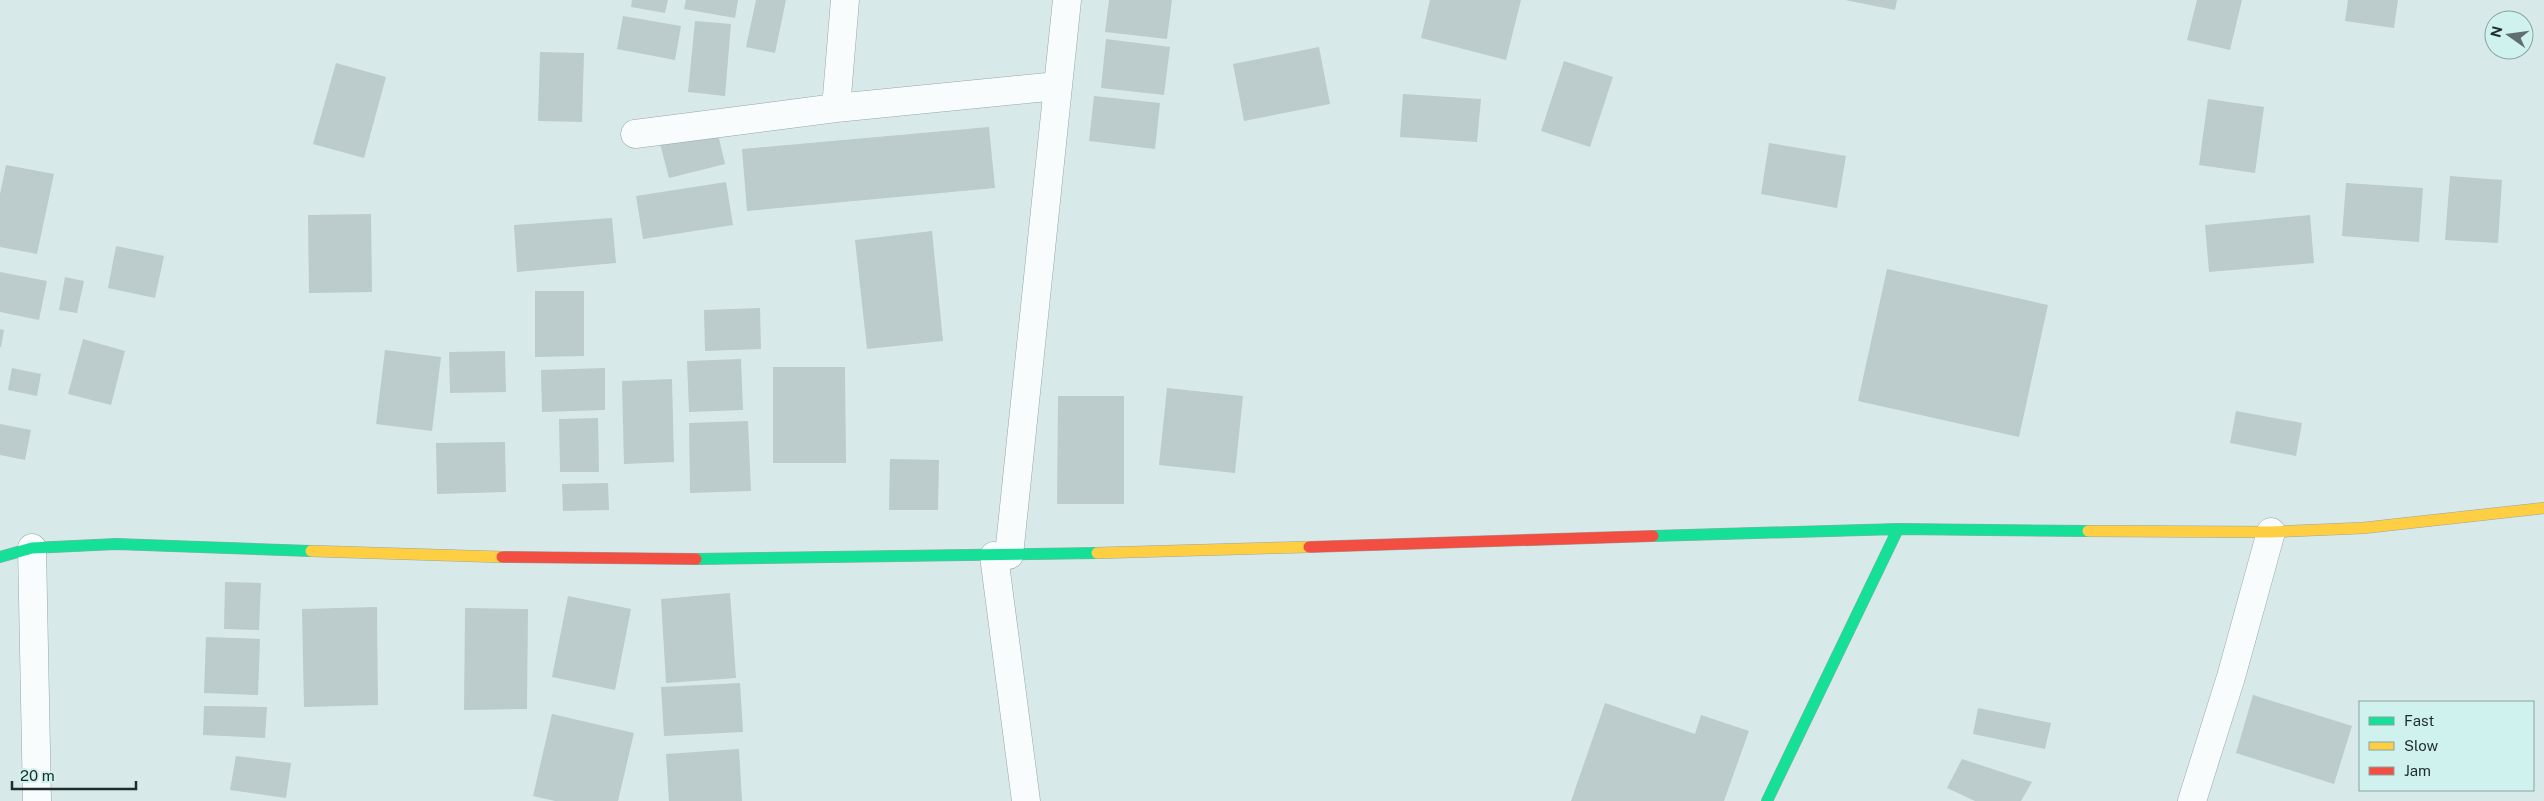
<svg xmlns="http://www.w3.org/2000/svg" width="2544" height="801" viewBox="0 0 2544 801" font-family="'Public Sans',sans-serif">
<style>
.building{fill:#bccbcc}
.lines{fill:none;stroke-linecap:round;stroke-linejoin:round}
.street-casing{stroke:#97a6a5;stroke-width:29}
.fast-casing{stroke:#97a6a5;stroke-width:12}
.slow-casing{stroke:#97a6a5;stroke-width:12}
.jam-casing{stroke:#97a6a5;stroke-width:12}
.street{stroke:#f9fcfc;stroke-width:28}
.fast{stroke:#16e098;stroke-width:11}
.slow{stroke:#ffcf43;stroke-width:11}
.jam{stroke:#f24e42;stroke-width:11}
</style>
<rect width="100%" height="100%" fill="#d7eae9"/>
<path class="building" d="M632,0h36l-3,13 -34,-6z
M686,0h52l-3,18 -51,-9z
M756,0h30l-11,53 -29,-6z
M1109,0h63l-5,39 -62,-7z
M1430,0h91l-15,60 -85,-22z
M1845,0h52l-2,10z
M2197,0h45l-12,50 -43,-10z
M2348,0h50l-4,28 -49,-7z
M623,16l58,10 -6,34 -58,-11z
M695,21l36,3 -6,72 -37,-4z
M1106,39l64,8 -6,48 -63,-7z
M1319,47l11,57 -86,17 -11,-57z
M540,52l44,1 -2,69 -44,-1z
M1564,61l49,16 -23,70 -49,-16z
M336,63l50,14 -22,81 -51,-14z
M1403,94l78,5 -4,43 -77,-5z
M1094,96l66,7 -5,46 -66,-8z
M2208,99l56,8 -9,66 -56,-8z
M716,126l9,38 -56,14 -10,-38z
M989,127l6,61 -248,23 -5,-62z
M1769,143l77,13 -9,52 -76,-14z
M6,165l48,9 -17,80 -37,-7v-53z
M2450,176l52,4 -4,63 -53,-3z
M726,182l7,43 -90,14 -7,-43z
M2346,183l77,5 -4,54 -77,-6z
M371,214l1,78 -63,1 -1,-78z
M2310,215l4,48 -105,9 -4,-47z
M612,218l4,45 -99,9 -3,-47z
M932,231l11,110 -76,8 -12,-109z
M116,246l48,10 -9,42 -47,-10z
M1887,269l161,36 -29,132 -161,-36z
M0,272l47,9 -8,39 -39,-8z
M65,277l19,4 -7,32 -18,-3z
M535,291h49v65l-49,1z
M760,308l1,41 -56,2 -1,-41z
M0,329l4,1 -3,17h-1z
M83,339l42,12 -14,54 -43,-11z
M385,350l56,7 -9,74 -56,-7z
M505,351l1,41 -56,1 -1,-41z
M741,359l2,51 -54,2 -2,-51z
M773,367h72l1,96h-73z
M12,368l29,6 -4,22 -29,-6z
M605,368v42l-63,2 -1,-42z
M672,379l2,83 -50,2 -2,-83z
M1167,388l76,8 -8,77 -76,-8z
M1058,396h66v108h-67z
M2236,411l66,12 -6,33 -66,-13z
M598,418l1,54h-39l-1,-53z
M748,421l3,70 -61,2 -1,-70z
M0,424l31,6 -6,30 -25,-5z
M505,442l1,50 -69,2 -1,-51z
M890,459l49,1 -1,50h-49z
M608,483l1,27 -46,1 -1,-27z
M225,582l36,1 -2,47 -35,-1z
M730,593l6,85 -70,5 -5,-84z
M568,596l63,13 -16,81 -63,-13z
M377,607l1,98 -74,2 -2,-98z
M465,608l63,1 -1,100 -63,1z
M206,637l54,2 -2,56 -54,-2z
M740,683l3,49 -79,4 -3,-49z
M2253,695l99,31 -18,58 -98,-31z
M1605,703l90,31 6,-19 48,16 -25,70h-153z
M204,706l63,1 -2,31 -62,-3z
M1978,708l73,15 -6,26 -72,-15z
M552,714l82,19 -16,68h-63l-22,-5z
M739,749l3,52h-73l-3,-47z
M236,756l55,7 -5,35 -56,-8z
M1962,759l70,23 -11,19h-46l-28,-13z"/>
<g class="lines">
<defs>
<path id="street" d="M836,108l9,-108
M635,134l201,-26 221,-22
M32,548l5,253
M1009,555l58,-555
M994,556l32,245
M2192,801l39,-124 40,-145"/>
<path id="fast" d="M1653,536l245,-7
M0,557l32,-9 84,-4 195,7
M696,559l401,-6
M1767,801l131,-272 190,2"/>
<path id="slow" d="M2088,531l183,1 92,-4 181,-20
M311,551l191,6
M1097,553l212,-6"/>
<path id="jam" d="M1309,547l344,-11
M502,557l194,2"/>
</defs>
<use href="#street" class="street-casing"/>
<use href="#fast" class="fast-casing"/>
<use href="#slow" class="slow-casing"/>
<use href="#jam" class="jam-casing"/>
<use href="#street" class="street"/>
<use href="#fast" class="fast"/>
<use href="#slow" class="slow"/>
<use href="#jam" class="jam"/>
</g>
<rect x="2359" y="701" width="175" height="90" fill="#cff2ef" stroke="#89a3a1"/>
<rect x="2369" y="717" width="25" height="8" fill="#16e098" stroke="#89a3a1"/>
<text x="2404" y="726" font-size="15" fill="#1f2c2b">Fast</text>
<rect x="2369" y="742" width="25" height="8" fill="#ffcf43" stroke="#89a3a1"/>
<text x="2404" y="751" font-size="15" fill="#1f2c2b">Slow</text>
<rect x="2369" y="767" width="25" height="8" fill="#f24e42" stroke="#89a3a1"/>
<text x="2404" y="776" font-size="15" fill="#1f2c2b">Jam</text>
<g transform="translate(2509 35) rotate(284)"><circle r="24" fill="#cff2ef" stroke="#89a3a1"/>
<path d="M0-4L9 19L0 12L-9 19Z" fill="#5f6e6e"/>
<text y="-8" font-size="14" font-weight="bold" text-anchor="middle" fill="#1f2c2b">N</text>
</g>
<path d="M12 781v8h124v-8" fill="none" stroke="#1f2c2b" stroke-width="2.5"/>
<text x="20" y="781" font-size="15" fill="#1f2c2b" stroke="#cff2ef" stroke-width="4" paint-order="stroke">20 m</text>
</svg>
